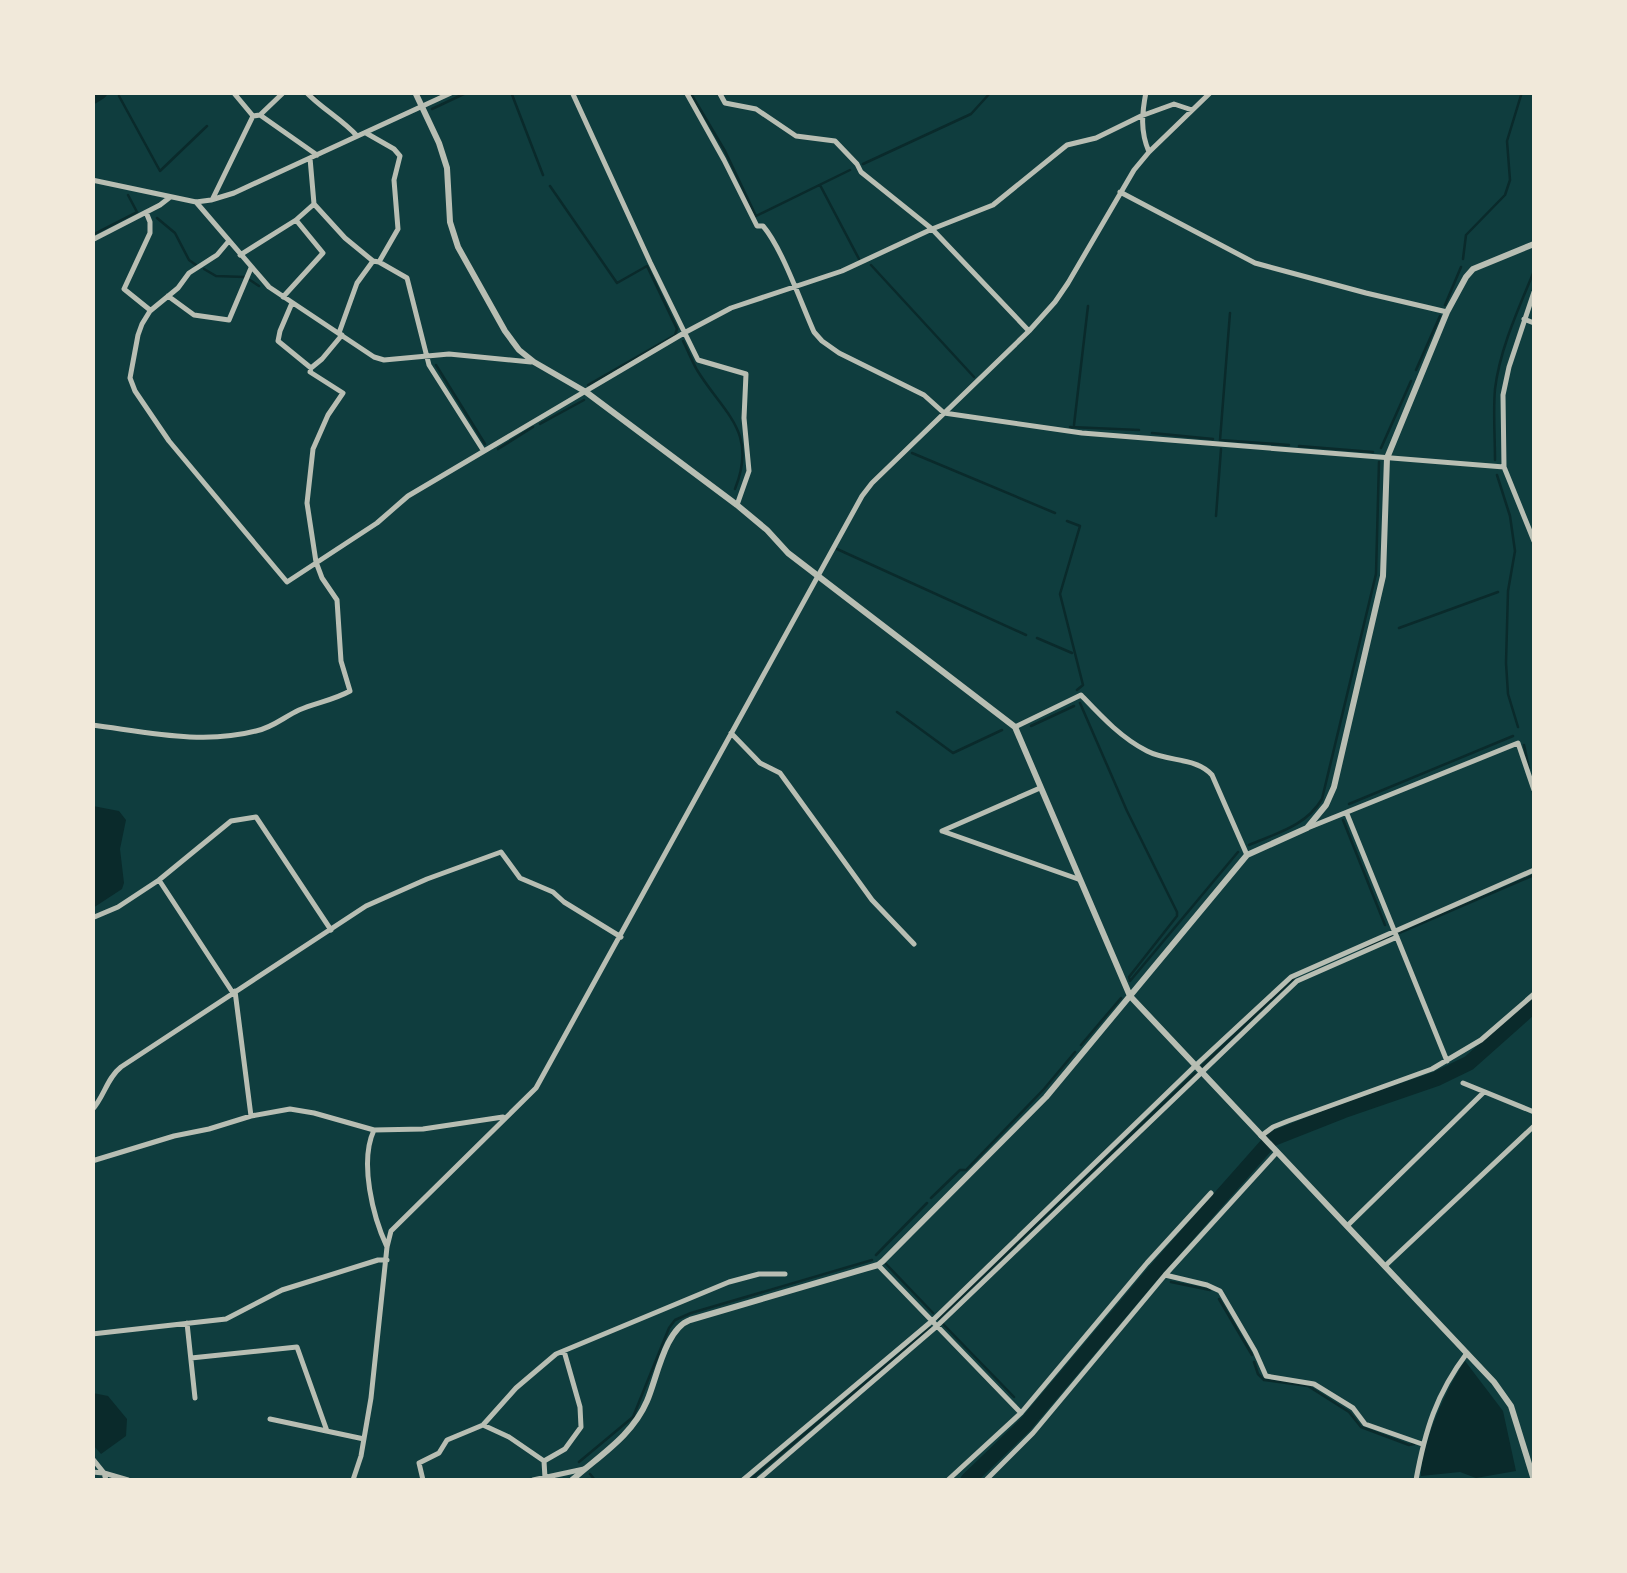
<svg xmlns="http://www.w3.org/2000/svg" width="1627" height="1573" viewBox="0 0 1627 1573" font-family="'Space Grotesk',sans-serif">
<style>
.water{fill:#0a2a2b}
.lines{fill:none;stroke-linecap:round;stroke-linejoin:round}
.stream{stroke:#0a2a2b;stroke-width:2.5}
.river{stroke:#0a2a2b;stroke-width:15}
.minor{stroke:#b8beb3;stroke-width:5}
.tertiary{stroke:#b8beb3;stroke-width:6}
</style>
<rect width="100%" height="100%" fill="#0f3d3e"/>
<path class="water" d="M93,806l26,5 7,9 -6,29 4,34 -2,6 -29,19z
M1465,1361l38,50 13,60 -40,7 -16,-6 -39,4c-1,-30 27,-91 44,-115z
M93,1393l15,3 19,23 -1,17 -25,18 -8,-9z"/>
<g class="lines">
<path class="stream" d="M311,92l8,10
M511,92l32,83
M690,92l35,59 31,65 94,-46
M119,96l41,75 47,-45
M432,109l36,-17
M863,164l108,-50 20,-22
M820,185l39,74
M550,186l67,97 30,-17 30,63 -2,6 -87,50
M157,218l18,15 14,27 7,5
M92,235l45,-23 -9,-17
M1463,259l3,-24 39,-40 5,-15 -3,-39 15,-49
M871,265l103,112
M204,269l12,7 28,1
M250,280l9,6
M1445,305l16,-38
M1230,313l-10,127 69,5
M683,341c5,10 9,20 14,29 27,44 61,61 38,119
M436,365l49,79
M1416,370l24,-54
M540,424l44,-24
M1074,425l14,-119
M1070,427l69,3
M1152,433l61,6
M1299,446l74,6
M1381,448l30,-67
M498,449l35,-22
M912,453l143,60
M1495,460c0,-24 -2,-48 0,-71 5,-41 24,-81 39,-118
M1497,475l13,41 5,35 -7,40 -2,72 2,31 10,33
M1216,516l5,-67
M1067,521l13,5 -20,68 23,91 -6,5
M837,549l189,86
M1399,628l99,-36
M1037,638l35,15
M1080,703l47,108 50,101v4l-48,61 1,4
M897,712l56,41 49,-23
M1031,726l43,-20
M1524,745l5,23
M1349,804l164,-68
M1343,820l42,105
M1249,845c28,-12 57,-19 73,-46l54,-225 3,-112
M1399,933l135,-58
M1364,947l27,-11
M1130,981l108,-129
M1081,1045l40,-47
M1202,1066l91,-87
M931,1198l29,-28h6l78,-81 31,-37
M876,1255l51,-52
M886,1264l47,49
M1156,1270l4,3
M1171,1282l39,8
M1219,1299l33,56
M938,1319l257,-246
M943,1324l71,73
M1254,1362l4,12 6,6 44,6 41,26 12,15 48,18 5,-1
M1029,1412l3,4
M579,1462l54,-45 36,-89 6,-8 16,-7 181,-53
M590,1474l5,6
M750,1480l180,-152"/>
<path class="river" d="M92,97l8,-5
M968,1480l57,-55 131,-155 116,-131 71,-28 93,-32 33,-16 65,-58"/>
<path class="minor" d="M233,92l20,24 7,-1 57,40
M306,92c16,17 37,28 51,44
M572,92l78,170 48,98 48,14 -2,44 5,53 -12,34
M686,92l38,68 33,66h6c19,22 38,77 51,106l8,9 17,12 85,42 20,18 138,20 422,34
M719,92l6,11 31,6 40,27 39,5 22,23 4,8 71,57 96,101
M1146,92c-4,21 -6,39 3,60
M260,115l24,-23
M366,133l28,16 6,7 -6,24 4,49 -19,33
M310,158l4,46 31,34 28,23 6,1 28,16 22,87 54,85
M92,180l104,22 15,-2 23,-7 219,-101
M1120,192l135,71 111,30 81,19
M213,198l40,-82
M196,202l73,85 105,70 10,3 65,-6 82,8
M146,212l4,10v11l-26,56 26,21
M92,240l68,-35 9,-7
M228,242l-11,13 -28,18 -11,15 -28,23 -8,13 -4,11 -8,43 5,13 34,50 118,141 90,-59 31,-27 276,-163 47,-25 111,-37 90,-42 61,-24 74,-60 29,-7 45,-22 33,-12 18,6
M240,255l56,-35 18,-16
M1534,292l-25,75 -6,28 1,72 30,74
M168,296l26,19 35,5 22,-52
M283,297l40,-44 -27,-33
M292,303l-12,28 -2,10 33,27 11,-9 20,-24
M1524,319l10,4
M339,333l18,-50 16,-22
M92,725c55,7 111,20 164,6 16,-3 28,-14 43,-21 16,-7 35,-10 51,-19l-9,-30 -4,-61 -15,-22 -6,-16 -9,-59 6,-54 15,-34 15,-22 -33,-21 1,-4
M1015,727l66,-32c19,20 40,43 66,56 21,11 49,6 65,24l35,80
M731,733l29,30 20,10 92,127 42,44
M1347,814l100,247
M1310,827l208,-84 16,47
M942,831l136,48
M942,831l98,-43
M159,880l74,113
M92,918l26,-11 41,-27 72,-59 25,-4 75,113
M235,991l16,125
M1463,1083l71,29
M92,1110c12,-13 15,-32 29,-43l245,-161 61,-27 74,-27 19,26 33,14 11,10 57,35
M374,1130c-15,32 -1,87 13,117
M1261,1136l12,-9 15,-6 144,-52 49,-29 53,-46
M92,1161l82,-25 35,-7 42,-13 39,-7 24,4 60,17 49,-1 80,-12
M1347,1226l137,-134
M878,1265l143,148
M1385,1266l149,-140
M1165,1275l42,10 13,6 35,60 11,25 48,8 39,24 12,16 57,20
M187,1323l8,75
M92,1334l134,-15 56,-29 96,-30h9
M191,1358l106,-11 30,84
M270,1419l94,20
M483,1425l33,-37 40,-34 173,-72 30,-8h26
M92,1458l12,15 2,7
M544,1461l21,-12 16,-22 -1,-20 -16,-56
M92,1472l12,1 24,7
M353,1480l8,-24 10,-58 16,-151 4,-16 145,-143 326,-592 10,-13 157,-152 26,-29 13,-19 66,-113 15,-18 62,-60
M423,1480l-4,-17 20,-10 8,-13 36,-15 26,12 35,24 1,17
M533,1480l51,-11
M743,1480l189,-159 263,-255 96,-89 243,-107
M758,1480l179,-154 360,-345 100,-44
M948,1480l73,-67 126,-150 64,-70
M986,1480l47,-47 132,-158 112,-123
M1416,1480c9,-49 20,-86 51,-127"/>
<path class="tertiary" d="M415,92l24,51 8,25 3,54 8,25 47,84 14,19 15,12 52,30 151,113 30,25 21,23 227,174 115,269 364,386 17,24 23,74
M572,1480c28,-25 60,-44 75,-79 10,-23 18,-72 43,-81l188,-55 5,-4 163,-164 201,-242 60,-27 19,-23 8,-18 49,-211 4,-118 60,-146 19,-35 7,-8 61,-25"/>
</g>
<rect width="1627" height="1573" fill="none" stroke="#f1e9da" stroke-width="190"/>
</svg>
